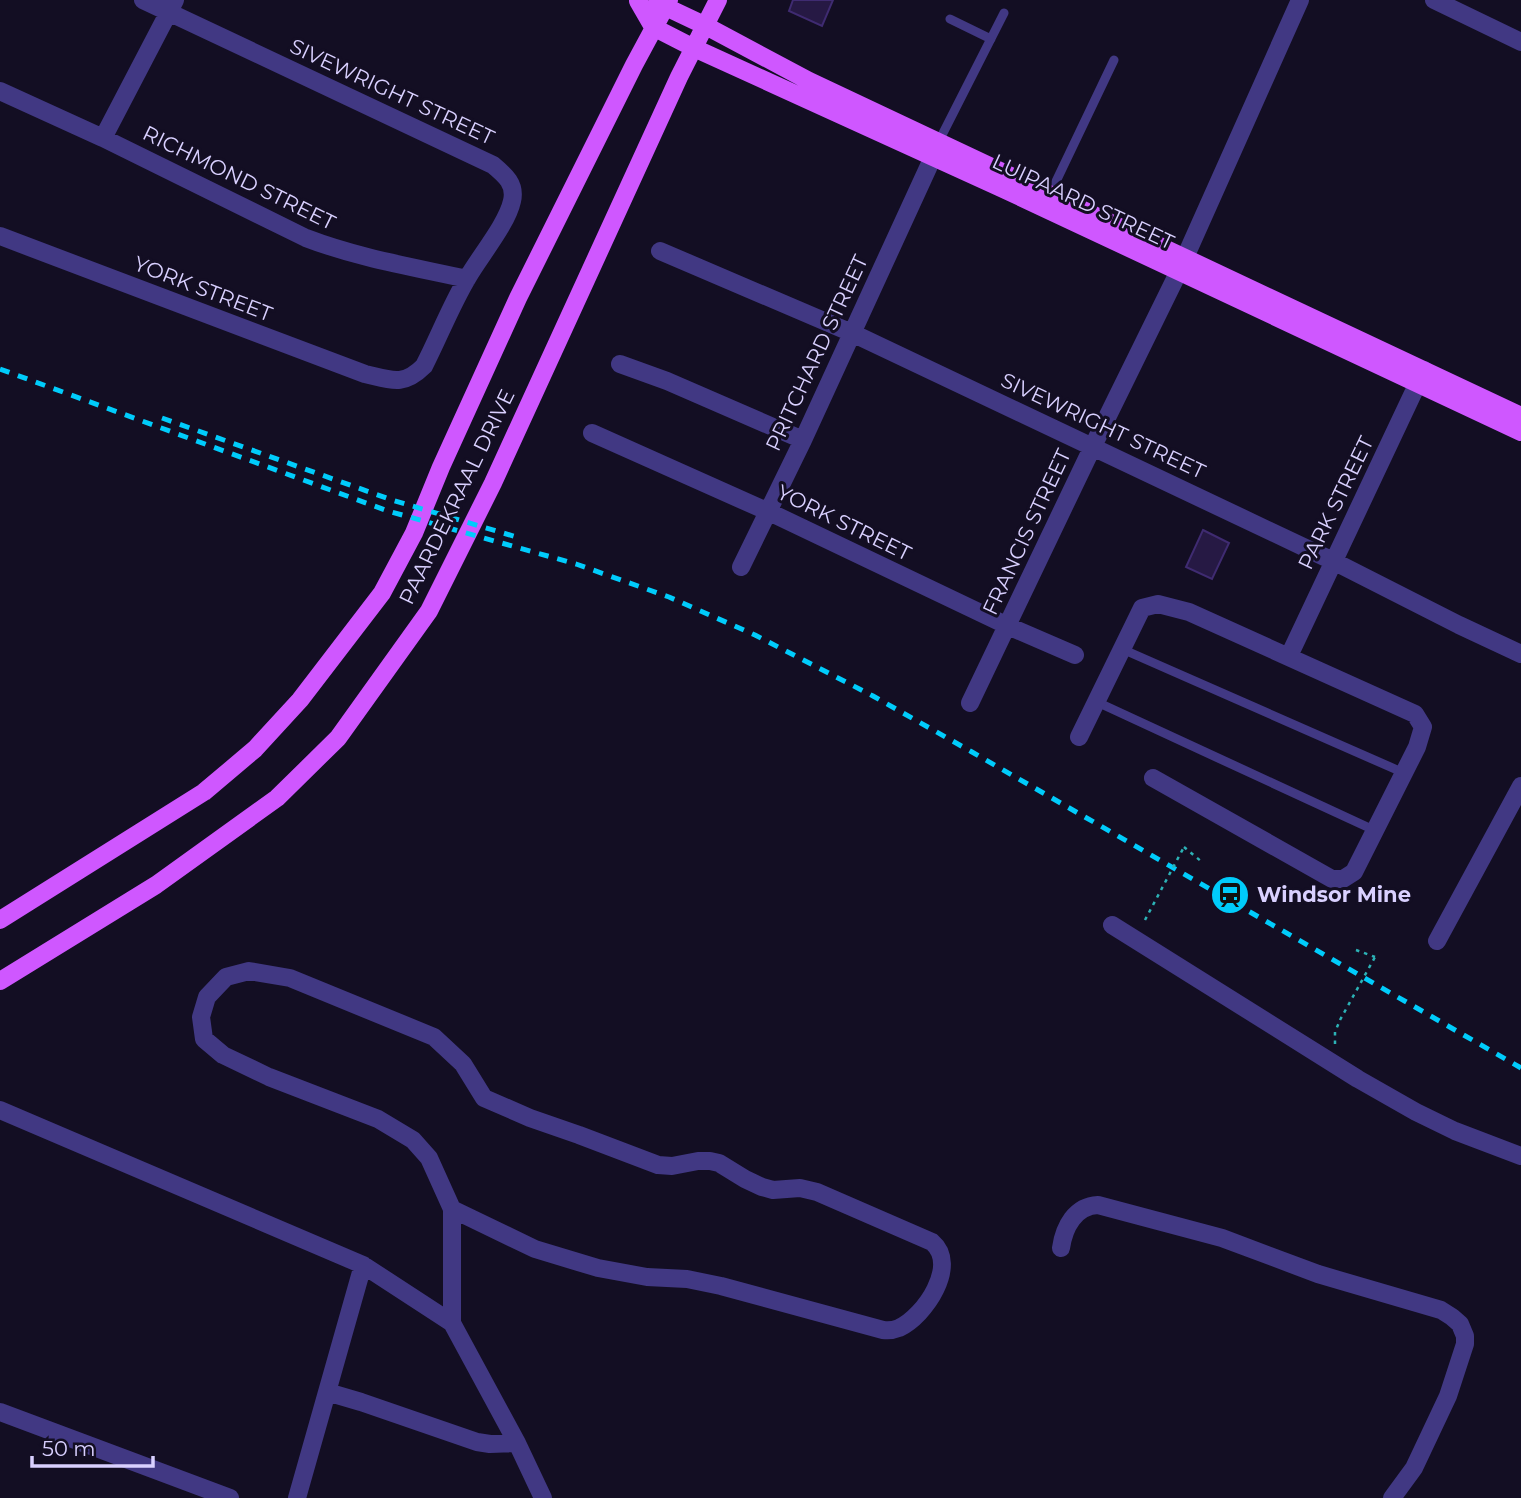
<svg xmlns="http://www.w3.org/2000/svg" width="1521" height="1498" viewBox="0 0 1521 1498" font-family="Montserrat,sans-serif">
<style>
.building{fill:#261944;stroke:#3f2b71;stroke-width:2}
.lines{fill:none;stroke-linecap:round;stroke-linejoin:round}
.path{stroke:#2cb2b6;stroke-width:2.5;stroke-dasharray:3.5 5;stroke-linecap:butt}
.lane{stroke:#413883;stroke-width:9}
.street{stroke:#413883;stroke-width:18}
.primary{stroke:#cf57ff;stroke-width:18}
.rail{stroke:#00ccfb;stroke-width:5;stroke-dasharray:10 9;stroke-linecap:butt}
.path-bridge{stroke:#2cb2b6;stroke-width:2.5;stroke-dasharray:3.5 5;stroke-linecap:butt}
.labels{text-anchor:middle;stroke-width:6;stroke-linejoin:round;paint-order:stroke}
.street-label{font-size:21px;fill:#d9d0ff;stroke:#130e23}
.poi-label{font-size:21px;font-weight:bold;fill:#d9d0ff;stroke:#130e23;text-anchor:start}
</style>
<rect width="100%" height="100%" fill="#130e23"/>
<path class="building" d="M793,0h40l-11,26 -33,-15z
M1203,530l26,13 -17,36 -26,-12z"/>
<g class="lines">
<path class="path" d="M1184,847l18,15
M1356,950l19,7
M1335,1044v-12l5,-12"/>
<path class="lane" d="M950,19l41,20
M939,141l65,-128
M1050,194l64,-134
M1122,649l282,124
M1097,702l279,129"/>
<path class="street" d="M1434,0l87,42
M0,91l103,47 203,100c52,20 107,29 161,41
M103,138l72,-138
M0,236l365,138c26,6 38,13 59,-8 15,-29 27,-61 44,-89 12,-21 39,-53 44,-76 4,-17 -7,-26 -19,-36l-350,-165
M660,251l192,82 481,228 126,64 62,29
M620,364l47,17 136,59
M592,433l177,79 239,114 67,29
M741,567l62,-127 130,-283
M1289,656l135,-286
M970,703l123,-257 86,-175 121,-271
M1079,737l63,-129 16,-4 31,8 226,102 8,13 -6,20 -63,125 -11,7h-11l-179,-101
M1112,925l246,154 58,33 39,19 66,25
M1437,941l84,-155
M0,1110l363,155 89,58 65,120 26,55
M452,1209l83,40 63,19 49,9 40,2 34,7 162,44c6,1 11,0 16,-2 26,-12 60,-63 33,-86l-115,-50 -17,-4 -27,2 -11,-3 -17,-8 -26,-16 -9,-2h-12l-26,5 -14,-1 -79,-30 -49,-17 -46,-20 -21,-34 -29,-27 -144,-59 -41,-7 -23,6 -19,20 -6,20 3,22 19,16 46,22 109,42 35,21 16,18 23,51v114
M1061,1248c3,-21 14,-42 37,-43l124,33 96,36 123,36 11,7 8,7 5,12v8l-17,52 -34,72 -22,30
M327,1392l34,10 116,40 13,2 27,-1
M0,1412l230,86
M297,1498l66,-233"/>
<path class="primary" d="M638,1l15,26 41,21 305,139 522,245
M656,5l10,2 40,19 103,55 712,335
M0,920l204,-128 51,-43 45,-49 82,-107 32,-60 27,-66 77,-169 116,-233 35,-65
M0,981l156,-96 121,-87 61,-60 91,-127 64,-128 186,-406 39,-77"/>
<path class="rail" d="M0,369l388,142 188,53 93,33 86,38 118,61 99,56 549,316
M162,418l230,82 128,38"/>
<path class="path-bridge" d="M1145,920l39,-73
M1340,1020l35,-63"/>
</g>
<defs>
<symbol id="station-disc" viewBox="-11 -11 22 22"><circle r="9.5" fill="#00ccfb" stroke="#130e23"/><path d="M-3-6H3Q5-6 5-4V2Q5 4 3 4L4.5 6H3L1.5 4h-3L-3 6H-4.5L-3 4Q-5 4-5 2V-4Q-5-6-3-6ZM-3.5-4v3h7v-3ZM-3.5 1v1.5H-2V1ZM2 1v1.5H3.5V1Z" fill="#111"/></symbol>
</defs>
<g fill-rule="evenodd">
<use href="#station-disc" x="1208" y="873" width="44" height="44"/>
</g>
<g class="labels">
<g class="street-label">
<text transform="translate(392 92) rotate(25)" y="7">SIVEWRIGHT STREET</text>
<text transform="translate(239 178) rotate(26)" y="7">RICHMOND STREET</text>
<text transform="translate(1083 202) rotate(25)" y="7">LUIPAARD STREET</text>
<text transform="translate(203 289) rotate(21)" y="7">YORK STREET</text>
<text transform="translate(817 353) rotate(-65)" y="7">PRITCHARD STREET</text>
<text transform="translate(1103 426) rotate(25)" y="7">SIVEWRIGHT STREET</text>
<text transform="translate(457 497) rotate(-64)" y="7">PAARDEKRAAL DRIVE</text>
<text transform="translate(1336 503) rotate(-64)" y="7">PARK STREET</text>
<text transform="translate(844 523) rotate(26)" y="7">YORK STREET</text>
<text transform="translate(1027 532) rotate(-65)" y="7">FRANCIS STREET</text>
</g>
<g class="poi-label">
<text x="1257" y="902">Windsor Mine</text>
</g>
</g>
<path d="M32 1456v10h121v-10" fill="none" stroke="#d9d0ff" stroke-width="3.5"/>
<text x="42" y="1456" font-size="21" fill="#d9d0ff" stroke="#130e23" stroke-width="5" paint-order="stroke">50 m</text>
</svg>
